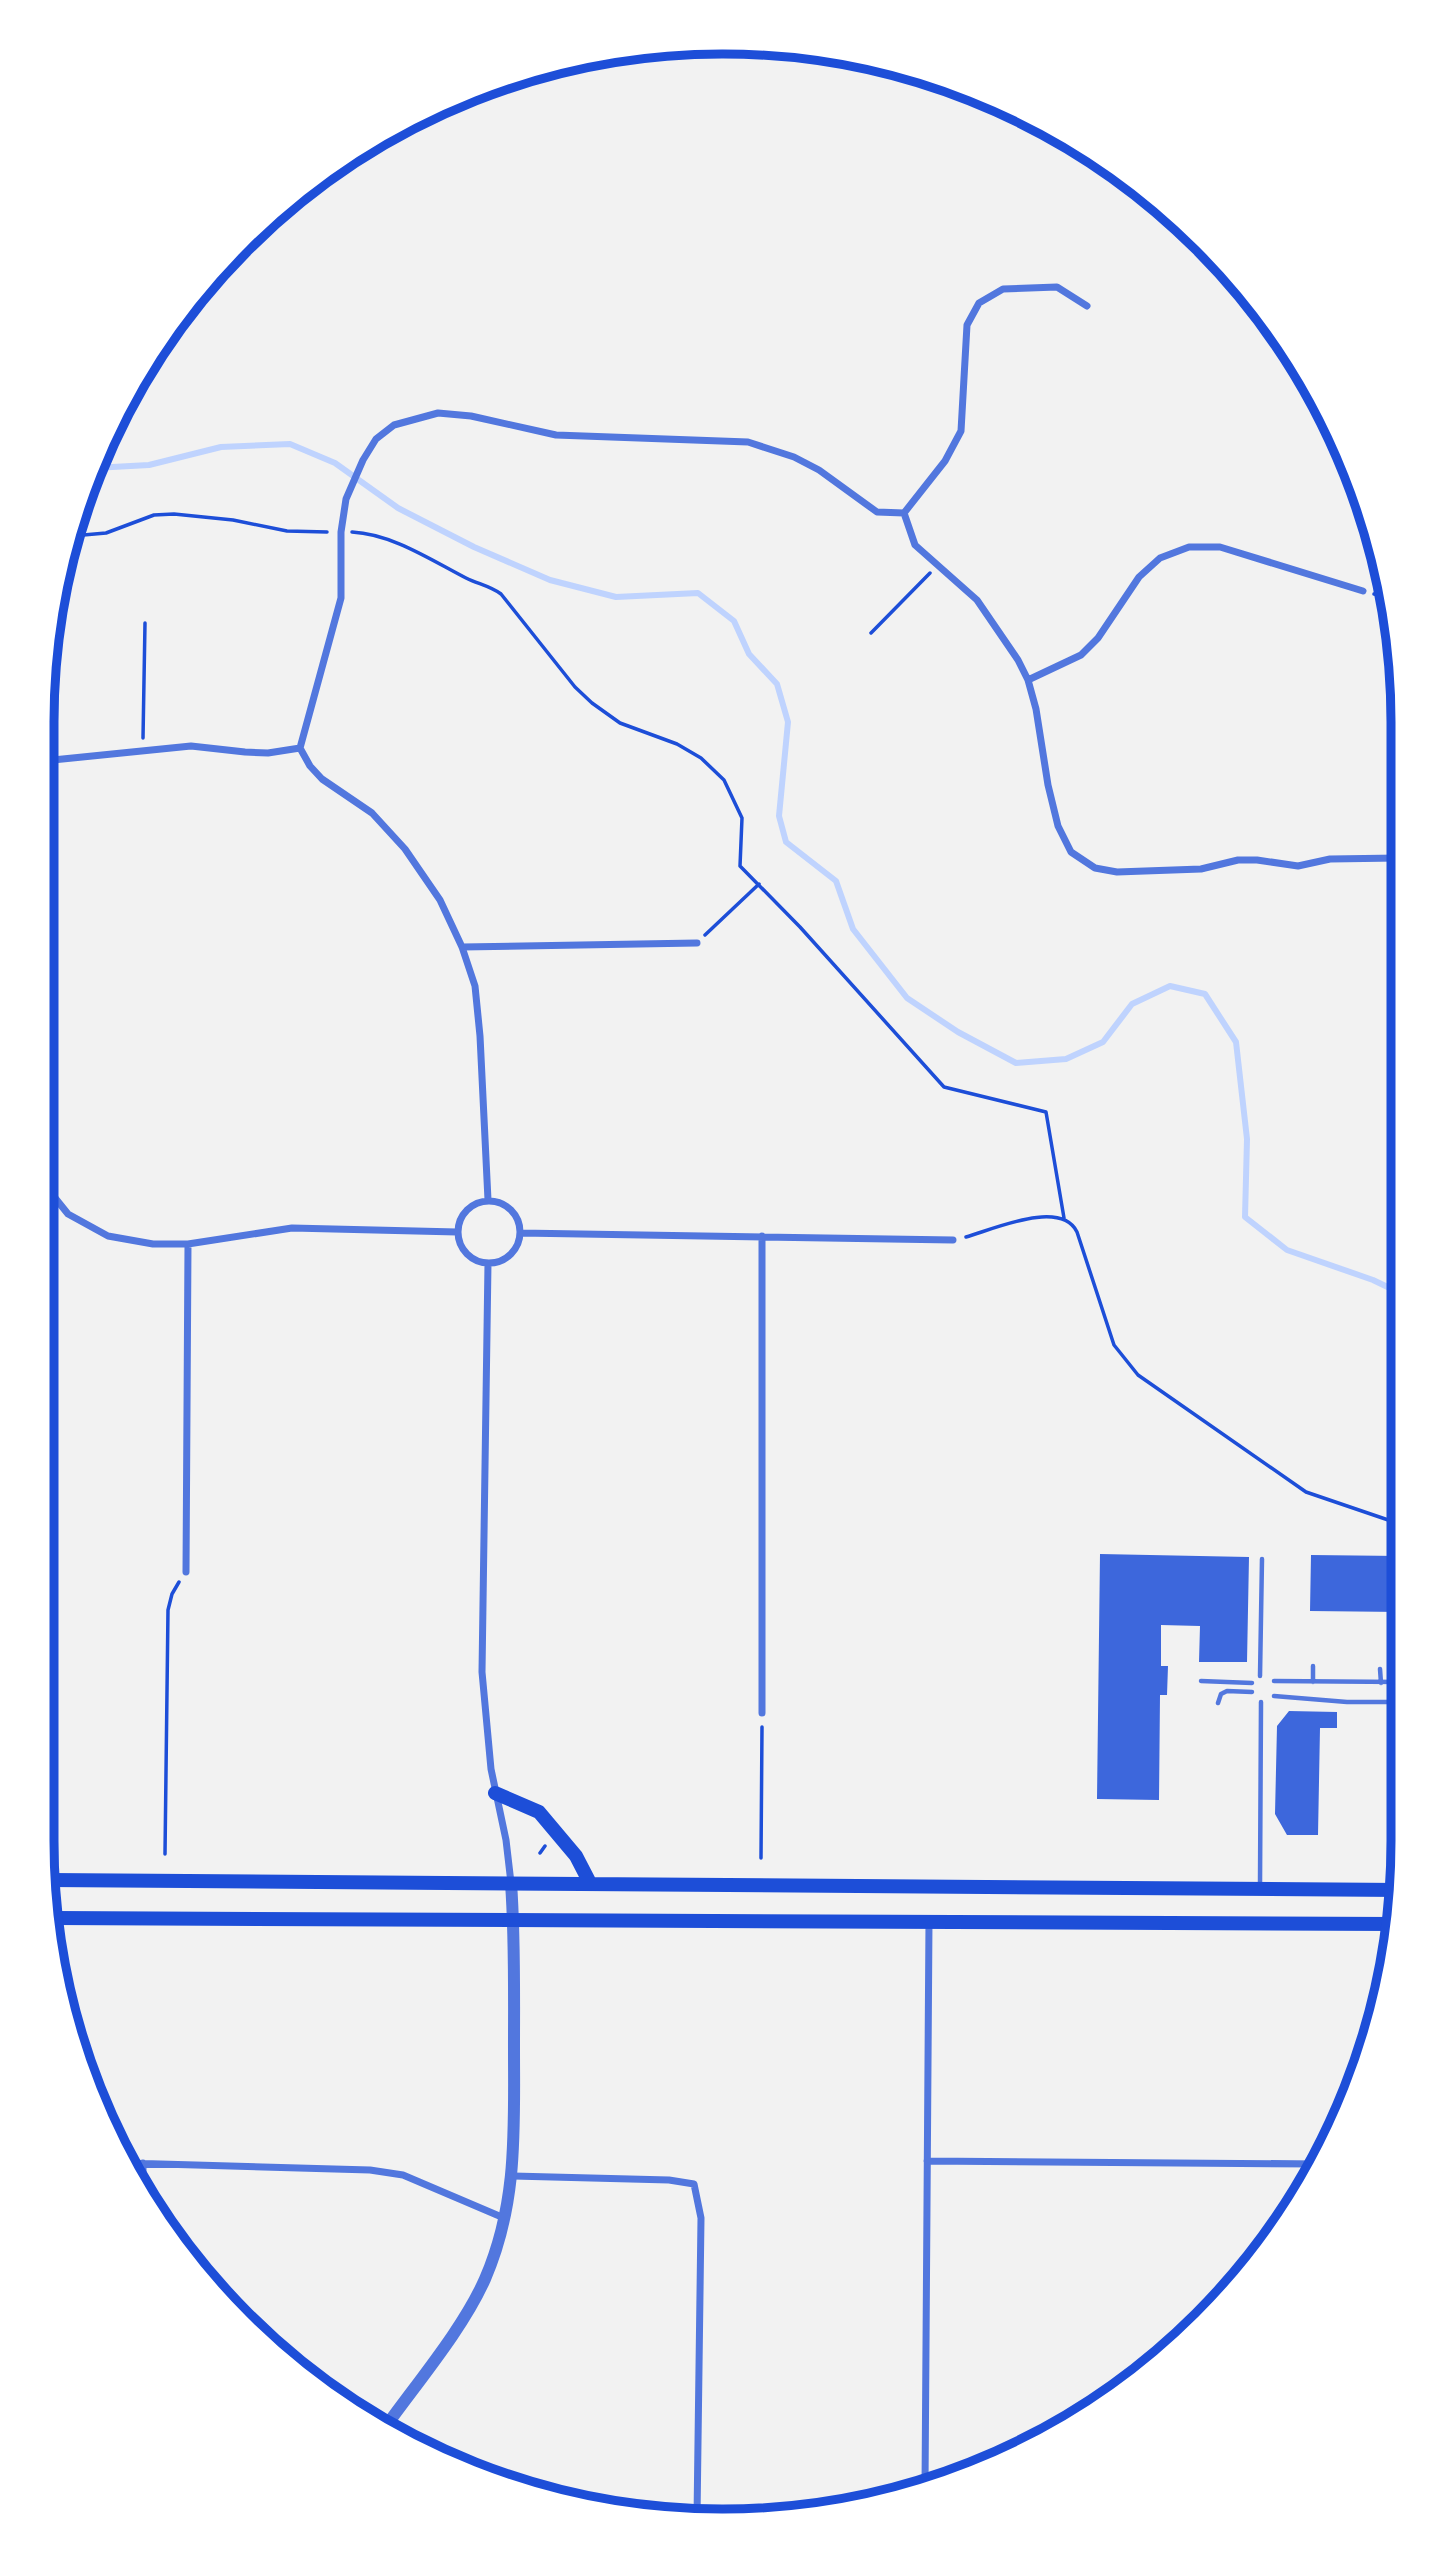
<svg xmlns="http://www.w3.org/2000/svg" width="1445" height="2563" viewBox="0 0 1445 2563" font-family="'Archivo Narrow',sans-serif">
<style>
.lines{fill:none;stroke-linecap:round;stroke-linejoin:round}
.stream{stroke:#bfd3fe;stroke-width:6}
.building{fill:#3d67dc}
.path{stroke:#1d4ed8;stroke-width:3.5}
.service{stroke:#5277de;stroke-width:4.5}
.minor{stroke:#5277de;stroke-width:7}
.tertiary{stroke:#5277de;stroke-width:12}
.primary{stroke:#1d4ed8;stroke-width:14}
.rim{fill:none;stroke:#1d4ed8;stroke-width:9}
</style>
<rect width="100%" height="100%" fill="#f2f2f2"/>
<g class="lines">
<path class="stream" d="M94,468l55,-3 72,-18 69,-3 45,19 63,45 76,39 76,33 66,17 82,-4 36,28 15,33 28,30 11,38 -9,94 7,26 50,39 17,48 54,69 51,34 58,31 50,-4 37,-17 29,-38 38,-18 35,8 31,48 11,97 -2,78 42,33 86,30 27,13"/>
</g>
<path class="building" d="M1100,1554l149,3 -2,105h-48l1,-36 -39,-1v41h7l-1,29h-7l-1,105 -62,-1z
M1311,1555l89,1 1,56 -91,-1z
M1289,1711l48,1v16h-17l-2,107h-31l-12,-21 2,-88z"/>
<g class="lines">
<path class="path" d="M352,532c40,2 79,28 114,46 12,6 24,8 35,16l74,93 17,16 28,20 57,21 24,14 23,22 18,38 -2,48 60,61 144,160 102,25 18,106
M72,536l34,-3 48,-18 20,-1 59,6 54,11 40,1
M1374,594l15,3
M871,633l59,-60
M143,738l2,-115
M705,935l54,-51
M966,1237c28,-8 95,-38 111,-5l37,113 24,30 168,117 94,32
M540,1853l5,-7
M165,1854l3,-244 4,-16 7,-12
M761,1858l1,-131"/>
<path class="service" d="M1313,1666v16
M1380,1669l1,14
M1260,1676l2,-117
M1201,1681l51,2
M1274,1681l127,1
M1274,1696l73,6h54
M1218,1703l3,-9 6,-3 25,1
M1260,1886l1,-184"/>
<path class="minor" d="M904,513l41,-52 16,-30 6,-106 12,-22 24,-14 54,-2 30,19
M1028,680l53,-25 17,-17 41,-61 21,-19 29,-11h31l143,44
M300,748l41,-150v-66l5,-33 17,-39 13,-21 18,-14 44,-12 33,3 85,19 192,7 46,15 25,13 58,42 27,1 11,32 62,55 41,60 10,20 8,29 12,76 10,41 13,26 24,16 22,4 84,-3 37,-9h19l41,6 32,-7 68,-1
M43,761l148,-15 54,6 23,1 32,-5 10,18 12,13 50,34 33,36 35,51 22,47 13,39 5,50 8,164
M462,947l235,-4
M43,1183l25,31 40,22 45,8h35l104,-16 165,4
M458 1232a31 31 0 1 1 62 0a31 31 0 1 1-62 0Z
M520,1233l433,7
M762,1236v477
M488,1263l-6,409 9,97 15,71 5,43
M186,1572l2,-328
M927,2161l392,3
M126,2163l244,7 33,5 101,43
M513,2176l156,4 25,4 7,34 -4,299
M143,2191v-28
M925,2487l4,-566"/>
<path class="tertiary" d="M384,2429c32,-45 79,-100 101,-150 33,-76 29,-150 29,-231 0,-55 1,-110 -3,-165"/>
<path class="primary" d="M495,1793l44,19 37,44 14,27
M49,1880l1351,10
M55,1918l1339,6"/>
</g>
<path d="M0 0H1445V2563H0ZM722 54H723A668 668 0 0 1 1391 722V1841A668 668 0 0 1 723 2509H722A668 668 0 0 1 54 1841V722A668 668 0 0 1 722 54Z" fill="#fff" fill-rule="evenodd"/>
<path class="rim" d="M722 54H723A668 668 0 0 1 1391 722V1841A668 668 0 0 1 723 2509H722A668 668 0 0 1 54 1841V722A668 668 0 0 1 722 54Z"/>
</svg>
